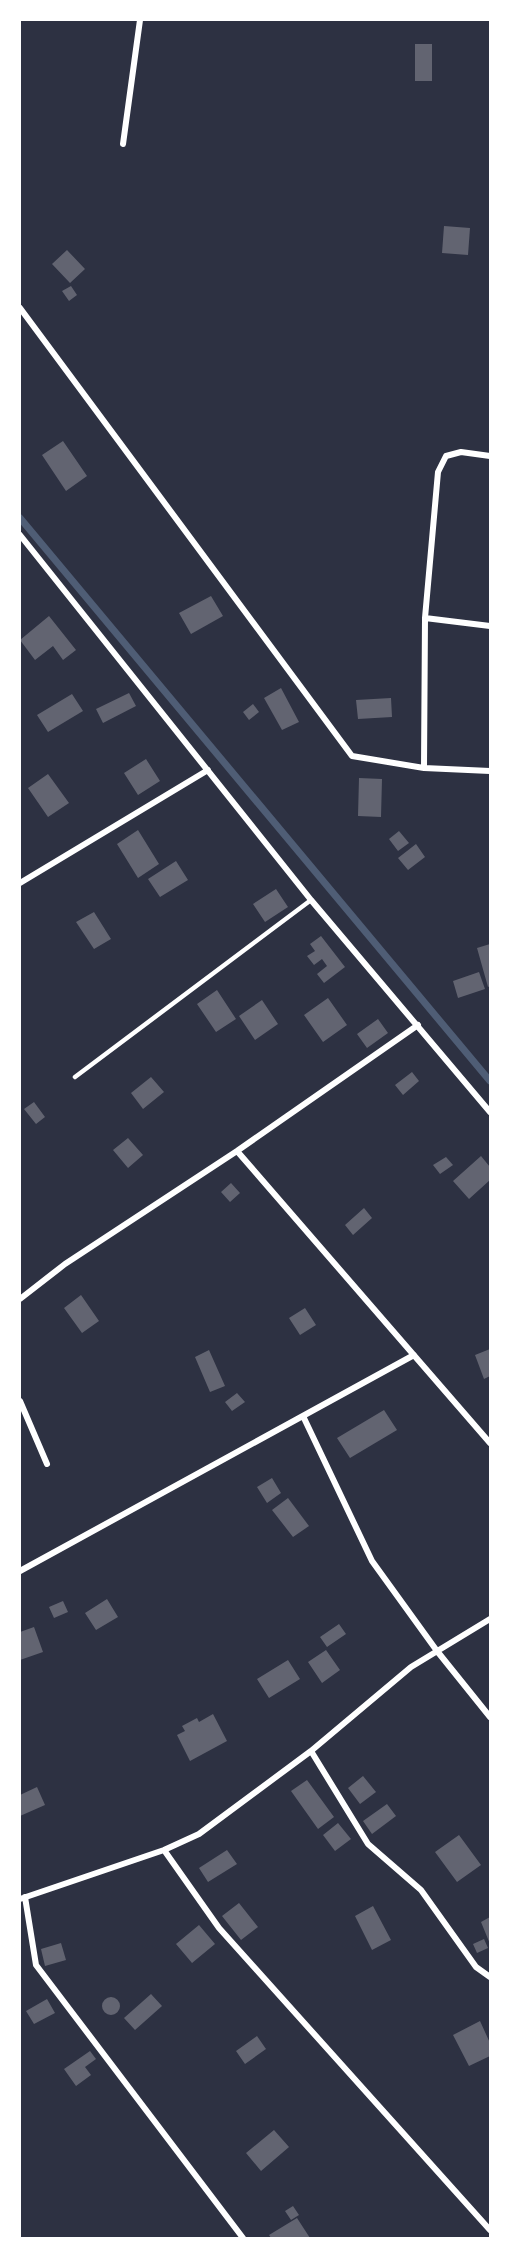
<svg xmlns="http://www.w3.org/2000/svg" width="510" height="2258" viewBox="0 0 510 2258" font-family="Inter,sans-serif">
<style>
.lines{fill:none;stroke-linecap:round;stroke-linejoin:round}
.stream{stroke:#4f5d75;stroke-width:7}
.building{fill:#626471}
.service{stroke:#fff;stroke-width:4.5}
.minor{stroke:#fff;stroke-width:6}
</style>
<rect width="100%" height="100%" fill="#2d3142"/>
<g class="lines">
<path class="stream" d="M20,518l470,563"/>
</g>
<path class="building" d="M415,44h17v37h-17z
M444,226l26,2 -2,27 -26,-2z
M67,250l18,19 -15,14 -18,-19z
M71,286l6,9 -8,6 -7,-10z
M63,441l24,35 -21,15 -24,-36z
M211,596l12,20 -32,18 -12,-21z
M49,616l27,34 -13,10 -10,-14 -18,14 -15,-20z
M281,688l18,34 -17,8 -18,-32z
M129,693l7,13 -33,17 -7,-14z
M72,694l11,17 -35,21 -11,-17z
M391,698l1,19 -34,2 -2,-19z
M253,704l6,8 -10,8 -6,-8z
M146,759l14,22 -22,14 -14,-22z
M48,774l21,29 -21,14 -20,-29z
M359,778l23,1 -1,38 -23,-1z
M138,830l21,34 -21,14 -21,-34z
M399,831l10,12 -11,8 -9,-12z
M416,844l9,13 -17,13 -10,-12z
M176,861l12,19 -28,17 -12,-18z
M276,889l12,18 -23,15 -12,-18z
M94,912l17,27 -17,10 -18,-27z
M321,936l24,31 -21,16 -7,-9 10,-8 -5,-7 -8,6 -7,-9 8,-5 -5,-7z
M490,944v42l-2,1 -11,-39z
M479,972l6,17 -27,9 -5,-17z
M217,990l19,29 -20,13 -19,-28z
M328,998l19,27 -24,17 -19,-27z
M262,1000l16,24 -23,16 -16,-24z
M378,1019l10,14 -21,15 -10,-14z
M412,1072l7,9 -16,14 -8,-10z
M151,1077l13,15 -21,17 -12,-16z
M34,1102l11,15 -9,7 -12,-15z
M128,1138l15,17 -15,13 -15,-18z
M481,1156l9,11v13l-21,19 -16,-18z
M446,1157l7,8 -13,9 -7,-9z
M231,1183l9,10 -10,9 -9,-10z
M364,1208l8,10 -19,17 -8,-10z
M81,1295l18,26 -17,12 -18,-25z
M305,1308l11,17 -16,10 -11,-17z
M490,1349v27l-6,3 -9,-24z
M209,1350l16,36 -15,6 -15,-35z
M237,1393l8,9 -13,9 -7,-9z
M384,1410l13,20 -47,28 -13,-20z
M272,1478l9,15 -14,10 -10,-16z
M288,1498l21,28 -16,11 -21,-27z
M107,1599l11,18 -22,13 -11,-17z
M63,1601l5,11 -14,6 -5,-11z
M339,1624l7,10 -19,13 -7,-10z
M34,1627l9,25 -23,8v-28z
M326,1650l14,20 -18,13 -14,-21z
M288,1660l12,19 -31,19 -12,-19z
M213,1714l14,27 -37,20 -13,-26 8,-4 -3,-5 15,-8 2,4z
M363,1776l13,16 -16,12 -12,-16z
M307,1780l27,37 -16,12 -27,-38z
M37,1787l8,18 -25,11v-21z
M387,1804l9,12 -24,18 -9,-13z
M338,1823l13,16 -16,12 -12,-16z
M459,1835l22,30 -24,17 -22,-30z
M227,1850l10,14 -29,18 -9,-14z
M239,1903l19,24 -17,13 -19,-24z
M373,1906l18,34 -19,10 -17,-34z
M490,1917v27l-9,-22z
M199,1925l16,19 -23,19 -16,-19z
M484,1939l4,9 -11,5 -4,-9z
M61,1943l5,17 -21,6 -4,-17z
M151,1994l11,12 -27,24 -11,-12z
M102 2006a9 9 0 1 1 18 0a9 9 0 1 1-18 0Z
M47,1999l8,14 -21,11 -8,-13z
M480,2021l10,22v13l-21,10 -16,-31z
M257,2036l9,13 -21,15 -9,-13z
M90,2051l6,8 -11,8 6,8 -15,11 -12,-17z
M274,2130l15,17 -28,24 -15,-18z
M293,2206l6,9 -8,5 -6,-9z
M297,2218l13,20h-39l-2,-3z"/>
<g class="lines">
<path class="service" d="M75,1077l236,-177"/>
<path class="minor" d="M123,144l17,-124
M20,308l332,448 72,12 66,3
M20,535l291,365 179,212
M425,618l65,8
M424,768l1,-150 13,-146 8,-16 15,-4 29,4
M20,883l188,-113
M237,1151l253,292
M20,1299l45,-35 172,-113 181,-126
M20,1401l27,63
M303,1416l69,145 65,90 53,66
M20,1571l394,-216
M311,1751l57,93 53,46 55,77 14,10
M164,1850l55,78 271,302
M25,1897l11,68 207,273
M20,1899l144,-49 35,-16 112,-83 100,-84 79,-48"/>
</g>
<rect width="510" height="2258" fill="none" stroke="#ffffff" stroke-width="42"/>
</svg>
